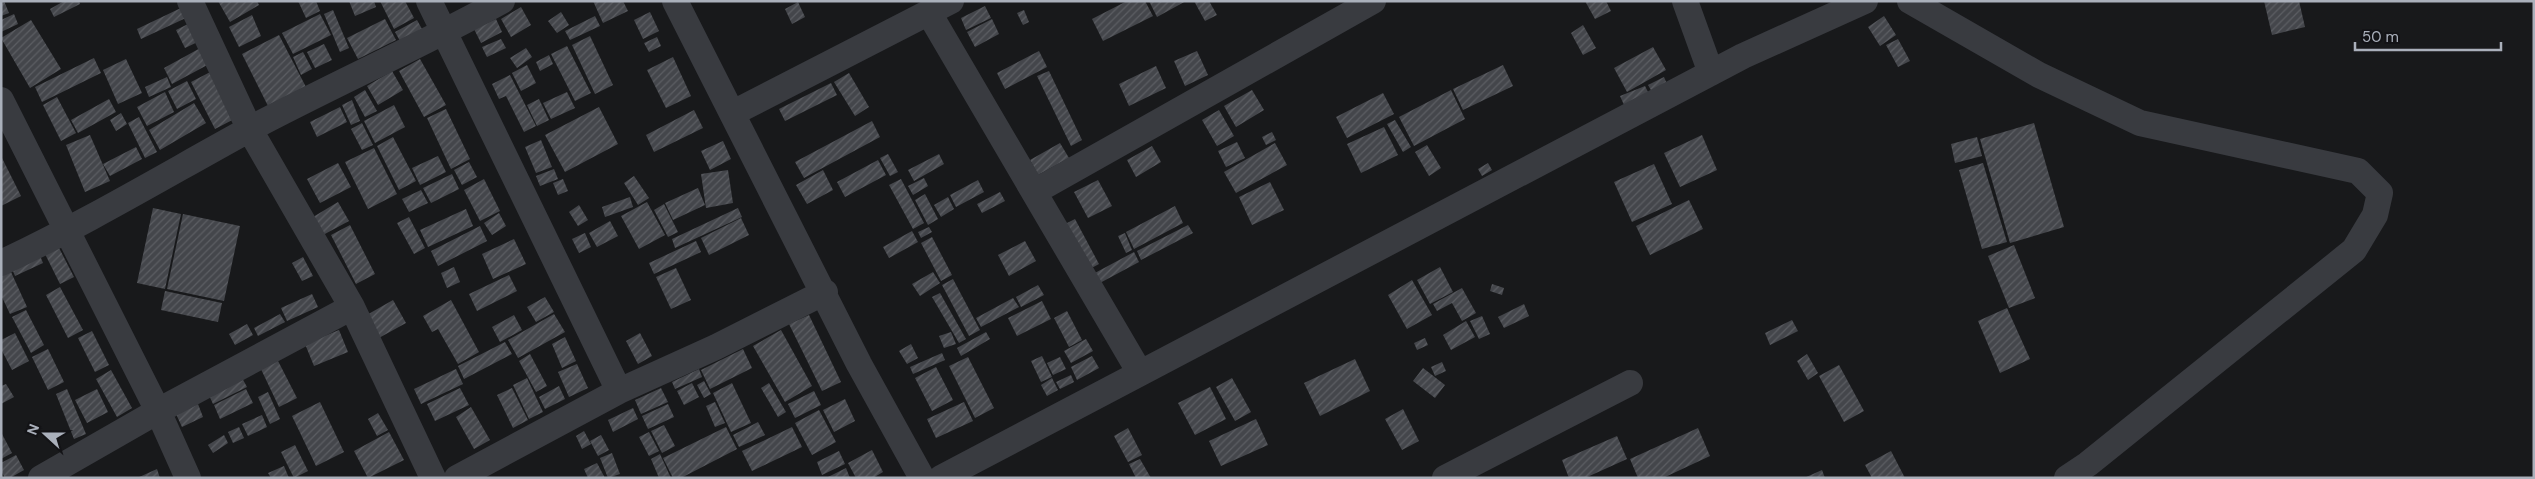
<svg xmlns="http://www.w3.org/2000/svg" width="2535" height="479" viewBox="0 0 2535 479" font-family="'DM Sans',sans-serif">
<style>
.building{fill:url(#building-hatch)}
.lines{fill:none;stroke-linecap:round;stroke-linejoin:round}
.minor{stroke:#393b40;stroke-width:26}
</style>
<defs>
<pattern id="building-hatch" width="6" height="6" patternUnits="userSpaceOnUse" patternTransform="scale(1.25)"><rect width="6" height="6" fill="#44464b"/><path d="M-1 1l2-2M0 6l6-6M5 7l2-2" fill="none" stroke="#5c5e63"/></pattern>
</defs>
<rect width="100%" height="100%" fill="#18191b"/>
<path class="building" d="M1,1h3l5,12 -8,3z
M64,1h15l1,3 -26,13 -4,-8z
M218,1h39l2,4 -29,17z
M298,1h18l4,10 -14,7z
M349,1h25l2,6 -21,9z
M380,1h25l9,17 -20,11z
M593,1h30l5,10 -25,12z
M1127,1h18l8,15 -50,25 -11,-22z
M1149,1h37l-29,16z
M1194,1h15l8,14 -12,6z
M1585,1h21l5,10 -16,8z
M2264,1h35l6,26 -33,8z
M798,2l7,15 -13,7 -7,-15z
M985,6l6,12 -25,12 -5,-12z
M183,7l5,10 -47,22 -4,-10z
M521,7l10,18 -20,12 -10,-18z
M333,10l16,38 -9,4 -16,-38z
M1024,10l5,12 -6,3 -6,-12z
M561,12l8,13 -12,8 -9,-12z
M650,12l9,19 -16,8 -9,-19z
M14,14l4,10 -17,8v-12z
M320,14l11,21 -38,19 -11,-21z
M252,15l9,21 -22,11 -10,-20z
M595,16l5,10 -30,14 -5,-9z
M1884,16l12,19 -16,11 -12,-19z
M385,19l11,21 -38,19 -11,-21z
M496,19l6,13 -21,11 -7,-14z
M992,19l7,15 -24,13 -8,-15z
M31,20l30,49 -31,19 -29,-50z
M196,20l8,19 -19,9 -9,-18z
M417,20l5,9 -22,12 -5,-9z
M1583,25l13,23 -13,7 -12,-22z
M279,35l27,52 -38,19 -26,-52z
M590,36l23,49 -18,9 -23,-49z
M657,37l4,9 -12,6 -5,-9z
M501,39l5,9 -19,9 -5,-10z
M1898,39l12,22 -12,6 -12,-22z
M324,44l8,16 -17,8 -8,-16z
M204,46l9,16 -41,22 -8,-16z
M567,46l24,47 -16,8 -24,-47z
M1653,47l13,23 -39,22 -13,-24z
M526,48l6,9 -15,11 -7,-10z
M1039,51l8,16 -42,22 -8,-16z
M1197,51l11,24 -23,11 -11,-25z
M303,52l9,17 -11,6 -8,-18z
M549,55l4,9 -13,7 -4,-9z
M673,57l18,39 -25,12 -19,-38z
M94,58l7,15 -59,29 -7,-15z
M126,59l16,34 -24,11 -15,-34z
M420,59l26,46 -22,12 -25,-46z
M527,65l9,18 -15,8 -9,-18z
M1503,65l10,21 -50,24 -10,-21z
M1156,66l10,22 -37,18 -10,-22z
M216,69l24,47 -25,13 -24,-47z
M392,71l11,19 -25,15 -11,-19z
M1049,71l33,69 -11,6 -34,-70z
M849,73l20,34 -14,9 -21,-34z
M510,75l26,51 -12,6 -18,-36 -7,3 -7,-15z
M167,77l4,10 -22,10 -4,-10z
M1664,77l3,7 -15,8 -4,-7z
M187,81l9,18 -19,10 -9,-18z
M831,83l6,12 -52,26 -6,-12z
M1645,86l4,8 -25,11 -4,-9z
M365,90l12,21 -12,6 -11,-20z
M1252,90l12,20 -28,17 -12,-21z
M1451,90l14,29 -51,27 -15,-29z
M165,92l9,20 -27,14 -10,-19z
M567,92l8,16 -24,11 -8,-16z
M1383,93l11,21 -47,24 -11,-21z
M57,97l19,36 -15,8 -18,-36z
M109,99l7,13 -38,21 -7,-13z
M539,99l10,21 -12,6 -10,-21z
M352,100l8,21 -9,4 -9,-20z
M194,103l12,20 -46,27 -11,-20z
M394,105l11,22 -30,16 -11,-22z
M340,107l7,15 -30,15 -7,-15z
M599,107l19,37 -53,28 -20,-37z
M446,109l24,50 -19,10 -24,-51z
M694,110l9,18 -49,24 -8,-17z
M1219,110l15,26 -17,10 -15,-26z
M121,113l6,11 -11,7 -6,-11z
M139,117l18,35 -12,6 -17,-35z
M1395,120l16,27 -8,5 -16,-28z
M872,121l8,16 -76,41 -9,-16z
M362,123l11,22 -11,5 -11,-21z
M2034,123l30,104 -54,16 -30,-104z
M1384,127l14,28 -37,18 -14,-29z
M1272,132l4,8 -10,5 -4,-8z
M90,135l20,46 -25,11 -19,-47z
M1702,135l15,35 -37,17 -16,-34z
M393,137l23,44 -17,9 -22,-44z
M1977,137l5,19 -27,7 -4,-19z
M541,140l11,27 -16,6 -11,-26z
M723,141l8,18 -21,11 -9,-19z
M1237,142l8,16 -19,9 -8,-16z
M1060,143l9,15 -31,17 -8,-15z
M1275,143l12,22 -51,28 -12,-21z
M1427,145l14,23 -12,8 -14,-24z
M1152,146l9,16 -25,15 -9,-17z
M136,147l6,12 -32,17 -7,-12z
M374,148l23,46 -29,15 -23,-47z
M888,154l10,18 -8,4 -10,-18z
M939,154l5,10 -30,17 -6,-11z
M1,156l20,40 -20,10z
M438,156l8,16 -26,13 -8,-17z
M878,160l8,15 -41,22 -8,-15z
M469,162l8,15 -15,8 -8,-15z
M338,163l13,24 -31,16 -13,-24z
M1488,163l4,7 -10,6 -4,-7z
M1983,163l24,79 -25,7 -23,-79z
M1654,164l18,40 -40,18 -18,-40z
M554,169l4,10 -18,7 -4,-10z
M728,170l5,33 -27,5 -5,-34z
M823,170l10,20 -26,14 -11,-19z
M452,174l7,15 -28,14 -8,-15z
M634,176l15,22 -11,7 -14,-22z
M924,178l4,8 -15,9 -5,-9z
M484,179l16,32 -20,10 -16,-31z
M563,179l5,12 -10,4 -5,-12z
M901,179l23,44 -11,6 -24,-44z
M978,180l6,12 -28,15 -6,-12z
M1098,180l14,26 -24,12 -14,-26z
M1270,182l14,28 -32,15 -13,-28z
M698,188l7,17 -32,15 -8,-17z
M421,190l7,13 -19,9 -7,-13z
M1000,192l5,9 -23,12 -5,-9z
M925,194l13,25 -10,6 -13,-25z
M630,197l3,10 -28,10 -3,-10z
M948,197l6,12 -13,8 -7,-12z
M1689,200l14,29 -53,26 -14,-29z
M338,202l11,19 -26,14 -10,-18z
M647,202l18,33 -26,14 -18,-33z
M664,204l14,28 -10,5 -14,-27z
M579,205l9,15 -10,6 -9,-14z
M1175,206l8,17 -49,26 -8,-17z
M153,208l28,6 -16,75 -28,-6z
M738,208l4,9 -67,31 -3,-9z
M466,209l7,17 -45,21 -8,-17z
M499,213l7,13 -14,9 -8,-12z
M183,214l57,12 -16,75 -57,-12z
M409,217l16,31 -11,6 -17,-31z
M741,218l8,17 -40,20 -8,-17z
M1075,219l24,45 -13,7 -23,-46z
M610,221l8,15 -21,11 -8,-14z
M350,225l25,49 -19,10 -25,-49z
M1188,225l5,8 -52,27 -4,-9z
M480,226l7,15 -49,25 -7,-15z
M929,227l3,5 -11,6 -3,-6z
M912,231l6,11 -29,16 -6,-11z
M585,233l6,14 -12,6 -7,-14z
M1125,233l7,17 -6,3 -8,-17z
M932,237l20,38 -11,6 -20,-38z
M514,239l12,25 -33,15 -11,-25z
M696,241l5,11 -47,22 -5,-11z
M1025,241l11,20 -27,15 -11,-21z
M57,244l17,33 -14,7 -16,-32z
M2014,245l21,53 -26,10 -21,-52z
M1134,252l5,10 -41,22 -5,-10z
M39,253l4,10 -28,13 -4,-10z
M303,257l10,19 -11,5 -10,-18z
M454,267l6,15 -13,6 -6,-15z
M1440,267l13,25 -23,12 -13,-24z
M676,268l15,32 -20,9 -15,-32z
M11,272l16,35 -17,7 -9,-19v-19z
M933,272l7,11 -20,13 -8,-12z
M509,275l8,16 -40,20 -8,-17z
M953,279l27,51 -11,6 -27,-51z
M1412,280l20,35 -25,14 -19,-34z
M1492,284l12,4 -2,7 -12,-4z
M1038,285l6,10 -23,12 -5,-10z
M60,287l23,43 -15,8 -22,-43z
M1462,288l14,25 -14,8 -10,-18 -15,8 -4,-7z
M165,291l57,12 -4,19 -57,-12z
M940,293l26,46 -7,4 -27,-46z
M312,294l6,13 -31,14 -6,-13z
M545,297l9,15 -18,10 -9,-15z
M1013,298l6,9 -38,20 -5,-9z
M393,300l13,23 -29,16 -12,-23z
M451,300l28,52 -21,12 -20,-35 -6,3 -9,-16z
M1042,301l9,18 -34,17 -9,-18z
M1524,304l5,12 -25,12 -6,-11z
M2007,308l23,51 -30,14 -22,-52z
M26,310l18,35 -13,8 -19,-36z
M1067,311l15,29 -13,7 -15,-29z
M280,314l5,8 -27,14 -4,-8z
M554,314l11,18 -47,26 -10,-18z
M514,315l8,15 -22,12 -8,-15z
M809,315l32,67 -19,9 -33,-67z
M1482,316l8,18 -11,5 -9,-18z
M1792,320l6,11 -28,14 -5,-12z
M1466,321l9,16 -24,13 -8,-15z
M247,324l6,11 -18,10 -6,-11z
M339,330l9,22 -34,14 -9,-22z
M781,330l31,56 -27,16 -32,-56z
M92,331l17,34 -14,7 -17,-34z
M951,332l5,12 -12,4 -5,-12z
M986,332l4,7 -29,17 -4,-8z
M15,333l14,28 -17,9 -11,-21v-9z
M640,333l12,23 -14,8 -12,-23z
M565,337l11,24 -14,7 -10,-24z
M1425,338l3,7 -11,5 -3,-7z
M1086,339l7,12 -22,12 -7,-12z
M505,342l7,12 -48,25 -6,-13z
M911,344l7,14 -11,6 -8,-13z
M48,349l16,33 -16,8 -16,-33z
M743,349l9,19 -42,21 -9,-19z
M942,353l3,7 -32,14 -3,-7z
M530,354l17,32 -11,6 -17,-31z
M1807,354l11,19 -10,7 -11,-19z
M1042,356l10,21 -11,5 -10,-21z
M1092,356l7,12 -22,12 -6,-13z
M276,357l21,41 -18,9 -20,-42z
M968,357l26,51 -19,10 -26,-52z
M1060,357l6,12 -13,6 -6,-12z
M1355,359l15,32 -50,25 -16,-33z
M1442,362l4,9 -11,5 -4,-9z
M577,364l11,24 -19,9 -11,-25z
M1839,365l25,46 -20,11 -25,-46z
M936,367l17,33 -21,11 -17,-33z
M1423,368l22,17 -10,13 -22,-17z
M456,369l7,15 -42,20 -7,-15z
M699,369l3,8 -27,12 -3,-7z
M111,370l21,38 -15,9 -21,-38z
M1071,375l3,7 -14,7 -4,-7z
M241,376l6,11 -34,17 -5,-11z
M527,378l16,34 -14,7 -16,-34z
M1052,378l6,12 -11,6 -6,-11z
M1232,378l19,34 -16,9 -19,-34z
M704,381l7,13 -7,4 -7,-13z
M692,383l7,14 -15,8 -7,-14z
M732,383l19,40 -20,9 -18,-39z
M769,383l17,29 -8,5 -17,-29z
M6,384l8,13 -13,7v-18z
M559,386l6,13 -20,10 -6,-12z
M1210,387l16,32 -31,16 -17,-32z
M460,388l9,17 -34,16 -8,-17z
M512,388l16,32 -15,8 -16,-33z
M661,388l7,14 -27,12 -6,-14z
M67,389l19,45 -12,5 -18,-45z
M97,389l11,23 -21,11 -12,-23z
M246,389l7,14 -33,16 -6,-14z
M814,391l7,14 -26,13 -7,-14z
M268,392l12,27 -10,5 -12,-27z
M845,399l10,22 -21,11 -11,-22z
M320,402l24,50 -28,14 -24,-50z
M715,402l10,21 -10,4 -9,-21z
M964,402l9,19 -37,17 -9,-19z
M198,404l5,13 -21,10 -6,-13z
M668,404l6,13 -26,12 -6,-13z
M471,407l19,33 -16,9 -18,-32z
M633,408l5,11 -25,13 -5,-12z
M1403,409l16,32 -17,9 -17,-31z
M819,410l17,32 -24,13 -17,-32z
M378,413l10,17 -11,6 -9,-17z
M262,415l5,12 -19,9 -6,-12z
M1256,419l12,26 -47,21 -12,-25z
M758,422l7,13 -26,12 -6,-12z
M664,425l11,21 -13,7 -11,-22z
M239,427l5,11 -11,5 -5,-11z
M726,427l11,22 -56,29h-8l-10,-20z
M792,427l10,20 -50,24 -10,-20z
M1128,428l14,27 -14,7 -14,-26z
M1698,428l12,28 -47,22h-25l-8,-19z
M584,431l7,13 -9,5 -6,-13z
M1,432l11,21 -11,6z
M389,432l15,28 -36,18 -14,-27z
M649,432l10,19 -10,5 -10,-19z
M224,435l4,8 -15,10 -5,-8z
M601,435l8,15 -11,6 -8,-15z
M1617,436l10,23 -42,19h-16l-7,-18z
M295,445l13,26 -14,7 -13,-26z
M872,450l11,22 -10,6h-17l-8,-15z
M839,451l6,13 -23,11 -5,-13z
M1891,451l14,27h-33l-7,-13z
M612,453l8,21 -12,4 -8,-20z
M660,454l11,24h-12l-8,-19z
M16,455l8,15 -14,8h-5l-4,-7v-8z
M1140,459l11,19h-15l-7,-14z
M597,463l8,15h-17l-4,-9z
M284,466l5,12h-18l-3,-5z
M846,468l4,10h-24z
M157,469l3,9h-23z
M1822,470l3,8h-21z"/>
<g class="lines">
<path class="minor" d="M190,1l60,129 102,177 81,171
M429,1l190,390
M675,1l184,363 63,114
M1685,1l26,72
M1910,1l129,74 101,48 218,48 22,22 -5,22 -21,35 -266,214 -21,14
M929,13l211,360
M1,100l157,311 30,67
M733,113l218,-112
M1034,192l339,-191
M1,263c85,-40 165,-88 247,-133 84,-45 171,-83 254,-129
M41,478l117,-67 194,-104
M457,478l162,-87 97,-44 109,-55
M941,478l802,-422 122,-55
M1445,478l185,-95"/>
</g>
<rect width="2535" height="479" fill="none" stroke="#aab0bb" stroke-width="5"/>
<g transform="translate(45 434) rotate(291)" stroke="#131316" stroke-width="4" paint-order="stroke">
<path d="M0-4L9 19L0 12L-9 19Z" fill="#aab0bb"/>
<text y="-8" font-size="14" font-weight="bold" text-anchor="middle" fill="#aab0bb">N</text>
</g>
<path d="M2355 42v8h146v-8" fill="none" stroke="#aab0bb" stroke-width="2.5"/>
<text x="2362" y="42" font-size="15" fill="#aab0bb" stroke="#131316" stroke-width="4" paint-order="stroke">50 m</text>
</svg>
